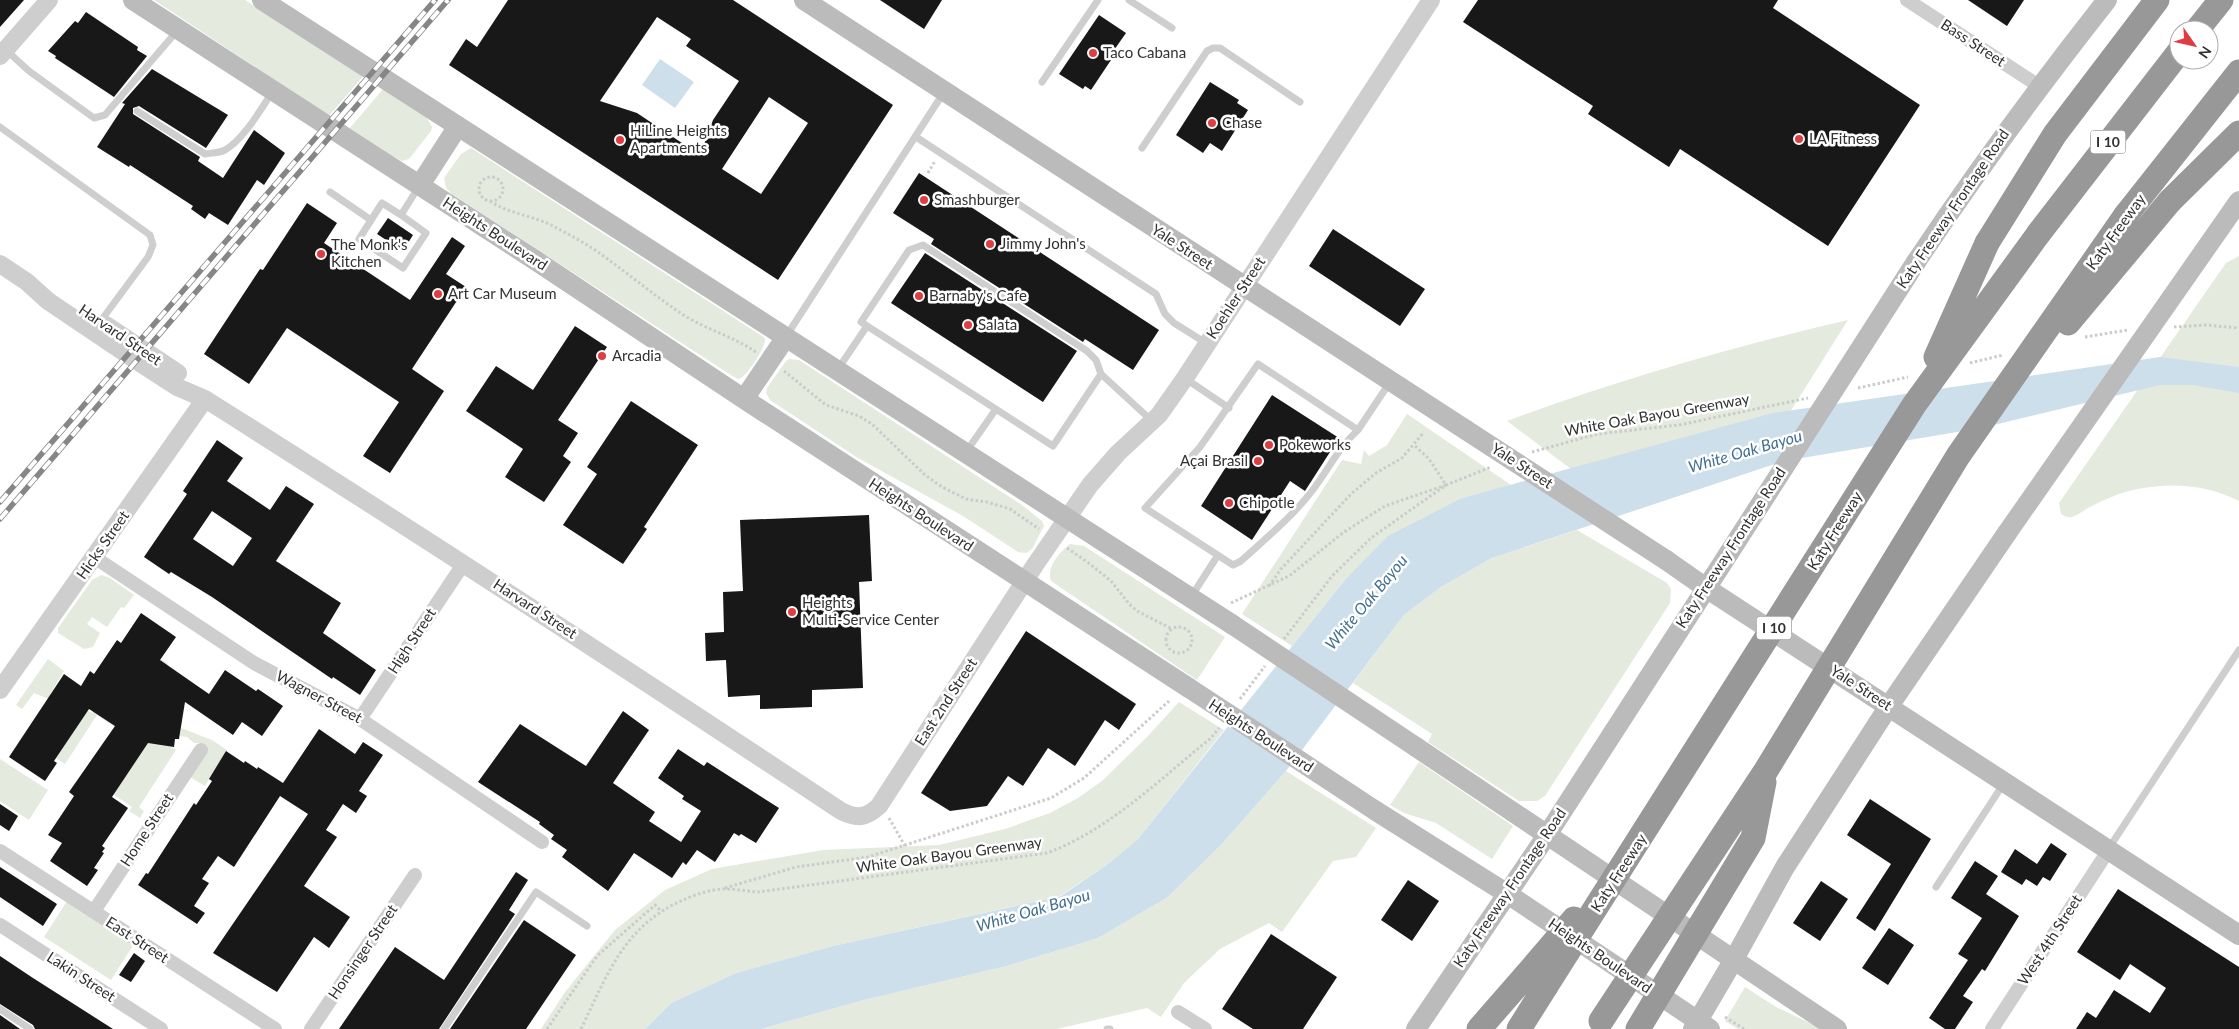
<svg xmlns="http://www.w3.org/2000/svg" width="2239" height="1029" viewBox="0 0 2239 1029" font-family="Lato,sans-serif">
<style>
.green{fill:#e4eadd}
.water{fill:#cedfec}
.building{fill:#181818;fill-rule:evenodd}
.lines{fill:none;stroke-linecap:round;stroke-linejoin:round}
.path{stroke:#cbcbcb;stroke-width:3;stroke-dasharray:2.5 2.5;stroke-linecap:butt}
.service{stroke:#cecece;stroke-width:7}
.minor{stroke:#cecece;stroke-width:14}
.tertiary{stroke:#cecece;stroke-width:18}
.secondary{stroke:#bbb;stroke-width:20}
.motorway{stroke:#989898;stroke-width:25}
.rail-casing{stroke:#868686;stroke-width:5.5}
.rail{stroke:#fff;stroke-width:4;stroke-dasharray:11;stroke-linecap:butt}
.secondary-bridge{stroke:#bbb;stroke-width:20}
.motorway-bridge{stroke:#989898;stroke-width:25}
.poi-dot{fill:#de3d42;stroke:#fff;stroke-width:2}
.labels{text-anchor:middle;stroke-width:5;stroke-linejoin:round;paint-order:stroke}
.shield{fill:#fff;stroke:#6f6f6f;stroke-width:1}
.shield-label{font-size:14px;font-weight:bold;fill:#313131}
.street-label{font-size:15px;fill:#313131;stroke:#fff}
.poi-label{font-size:15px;fill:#313131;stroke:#fff;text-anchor:start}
.water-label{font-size:16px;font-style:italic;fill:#426f91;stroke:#fff}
</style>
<rect width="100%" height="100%" fill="#fff"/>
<path class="green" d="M154,0h91l118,76 -34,40z
M383,89l44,29 5,9 -1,4 -22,28 -7,2 -8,-4 -44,-29z
M471,148l294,190c2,8 -18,38 -26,41l-5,-2 -282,-183 -6,-6 -2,-10 17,-24z
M2239,256v245c-31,-16 -66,-19 -101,-12 -16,3 -31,9 -46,17 -7,3 -13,9 -20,11 -5,1 -7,-1 -11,-3l-2,-11 167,-240z
M1848,320l-58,92 -18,1 -201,56 -64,-48c112,-41 225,-74 341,-101z
M789,359l10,1 223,145 20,16 2,5 -12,23 -6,4 -8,-1 -55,-36 -105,-58 -88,-58 -4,-7 1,-5 19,-27z
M1407,414l104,71 -49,13 -118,83 -52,65 -50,-32 100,-154 19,4 3,-14 5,6 18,-11z
M1577,530l90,53 4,6 -1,14 -125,193 -8,5h-18l-91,-59 4,-8 -79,-51 51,-68 37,-28 51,-29z
M1070,544l14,2 141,91 -28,43 -146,-99c-5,-14 9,-29 19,-37z
M101,575l9,3 24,17 -10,13 -3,-1 -14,20 -15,-10 -5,7 13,9 -7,14 -9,2 -26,-16v-5l34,-48z
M48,659l16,12 -14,23 19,13 4,-6 19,12 6,-9 60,-41 3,-4 7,5 -26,37 -26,27 -19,-13 -32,49 -9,-6 23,-35 -25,-22 -20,-8 -12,16 -6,-4z
M1179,702l45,28 -86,109 -30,25 -48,32 -227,50 -97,27 -65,30 -26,26h-104l24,-37 50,-62 50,-40 47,-21 111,-19 116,-5 66,-16 45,-16 28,-15 24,-17 45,-44z
M181,728l31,12 15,10 -22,36 -15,-9 16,-26 -7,-8h-5l-7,-6 -7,-1z
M142,742l25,3 9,5 -37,57 5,4 -4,7 -11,-7 3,-4 -19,-13 34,-49z
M0,759l48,31 -19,30 -29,-19z
M1419,762l94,64 -21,33 -56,-36 -32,-10 -14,-8z
M1286,771l90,57 -20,29 -23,4 -51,71 -13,-9 -49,26 -36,34 -23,34 -14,-9 -90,21h-296l99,-28 147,-35 91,-28 70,-41 54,-53z
M67,901l67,43 -23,36 -67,-43z
M1745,987l31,20 47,22h-85l-13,-8z"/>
<path class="water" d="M660,59l34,23 -19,26 -33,-23z
M2160,357l79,10v26l-47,-8h-32l-179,43 -197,33 -292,97 -51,29 -37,28 -118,156 -64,73 -54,53 -70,41 -91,28 -147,35 -99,28h-116l26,-26 65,-30 97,-27 228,-50 47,-32 30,-25 206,-258 44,-45 74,-38 310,-85z"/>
<path class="building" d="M0,0h24l-24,27z
M508,0h225l160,105 -115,175 -329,-215 17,-26 11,8zM657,17l34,22 -5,7 53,35 -26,39 -13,35 -63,-42 -37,-12zM769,97l39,26 -47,71 -39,-25z
M880,0h62l-18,29z
M1478,0h300l-5,8 147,97 -92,141 -148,-97 -11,18 -81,-53 5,-8 -130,-84z
M1968,0h56l-17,26z
M86,12l52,35 -1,3 10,6 -33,41 -59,-39 1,-2 -8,-5 27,-30 3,2z
M1099,15l27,18 -14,20 3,1 -24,36 -6,-4 -2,3 -24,-15z
M152,69l76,46 -22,33 -67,-42 -6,2v6l67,43 -2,4 25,17 31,-48 31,23 -21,32 -7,-5 -29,45 -19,-12 -4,6 -14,-10 2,-3 -63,-41 -1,2 -32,-20 28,-43 -3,-1z
M1210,82l29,18 -2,3 11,7 -26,41 -12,-8 -7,10 -27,-18z
M919,173l240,157 -26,40 -48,-31 -2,3 -152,-98 3,-5 -41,-26z
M307,203l30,20 -13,20 86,57 42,-63 13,9 -19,28 20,13 -54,82 32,22 -54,82 -27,-17 36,-54 -112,-74 -38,56 -45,-30 56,-85 3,1z
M388,218l25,17 -10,16 -26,-17z
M1333,229l92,60 -25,37 -91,-60z
M925,253l152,98 -34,51 -152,-99z
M575,326l32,21 -49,73 20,13 -15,23 8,6 -27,40 -39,-25 18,-28 -57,-38 30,-45 37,24z
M1272,395l67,43 -34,53 -15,-10 -38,59 -51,-34z
M631,401l67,44 -54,82 3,2 -24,35 -60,-39 34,-51 -10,-7z
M217,440l26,18 -16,23 43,29 16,-24 28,18 -38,57 65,42 -18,30 53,37 -16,25 -27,-18 -1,2 -120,-82 -41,-25 -2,2 -25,-17 43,-63 -4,-3zM212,511l40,27 -19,28 -40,-27z
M869,515l3,66 -13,1 4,106 -51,2v17l-52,2v-14l-32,2 -2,-37 -20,1 -1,-28 19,-1 -1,-40 20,-1 -3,-71z
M141,613l35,24 -16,23 49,34 16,-24 31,21 2,-2 25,17 -21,30 -20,-14 -9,13 -48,-33 -6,37h-4l-1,8 -26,-4 -36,54 16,11 -26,38 3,2 -3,4 2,1 -10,15 4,2 -11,16 -37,-25 12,-18 -14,-8 26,-39 -5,-4 46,-66 -26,-17 -35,52 3,2 -12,18 -36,-24 55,-83 17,12 9,-15 4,3 23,-34 4,3z
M1026,631l110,73 -17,26 -14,-10 -30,46 -27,-18 -25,38 -15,-10 -21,30 -37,5 -29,-18z
M623,711l26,19 -36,53 42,29 -6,9 32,21 20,-31 -19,-12 2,-3 -26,-18 20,-29 26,17 3,-4 72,46 -23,35 -15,-9 -2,2 -5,-3 -19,29 -18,-12 -11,15 -3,-3 -11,16 -38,-25 -26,38 -46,-34 5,-7 -16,-11 3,-4 -15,-11 1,-2 -62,-40 42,-58 66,42z
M319,729l36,25 8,-12 20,13 -24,36 8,5 -11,17 -13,-9 -17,26 11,7 -33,49 46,31 -21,31 -15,-11 -37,55 -64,-39 95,-139 -28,-18 -46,71 -16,-11 -16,23 7,4 -15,23 11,7 -8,11 -59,-39 8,-12 2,1 46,-71 2,2 16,-24 -3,-2 17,-28 18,12 1,-2 12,8 1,-2 25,16z
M1870,799l61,40 -56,92 -19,-13 35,-54 -44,-29z
M0,804l18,12 -9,15 -9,-6z
M2051,843l16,11 -17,27 -7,-4 -6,9 -11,-7 -4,6 -21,-13 14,-23 22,15z
M1975,861l23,15 -12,18 33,22 -34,55 -3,-2 -19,27 10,6 -18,27h-10l-16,-11 39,-58 -10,-6 24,-36 -31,-20z
M0,867l57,37 -14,22 -43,-29z
M516,872l12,8 -19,30 6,4 -76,115h-100l56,-82 49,33z
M1408,880l31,21 -27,40 -31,-21z
M1821,881l27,18 -28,42 -27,-18z
M2118,889l121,78v62h-163l11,-17 9,6 18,-28 36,23 16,-25 -36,-24 -10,16 -43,-28z
M524,920l52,35 -50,74h-76z
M1889,928l25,17 -26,40 -26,-17z
M1271,934l66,43 -34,52h-50l-31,-20z
M134,953l11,8 -14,21 -12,-7z
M0,956l33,22 80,51h-78l-2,-4 -33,-21z
M0,1015l20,14h-20z"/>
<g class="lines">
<path class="path" d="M928,173l7,-12
M479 189a12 12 0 1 1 24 0a12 12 0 1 1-24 0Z
M490,201c17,12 44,15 63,25 17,9 34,18 49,29 28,20 54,42 83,61 23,14 49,21 71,36
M2174,327l32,-2 33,3
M2085,337l43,-7
M1970,363l33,-8
M784,371l42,34 33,11 13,8 53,51 17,12 24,12 21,3 23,7 29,20
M1858,388l50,-11
M1532,452l65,-18 82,-9 129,-27
M1067,548l23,16 21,17 18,23 8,7 35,18
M1269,586l12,-17 70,-75 25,-21 26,-15 22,-26
M1231,603l58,-27 55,-44 41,-26 61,-21 -17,-26 -15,-14
M1166 640a13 13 0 1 1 26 0a13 13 0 1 1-26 0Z
M1284,639l48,-63 39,-38 75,-53 45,-18
M1240,699l25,-33
M889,818l16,28
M725,888l71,-21 72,-10 183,-59 33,-20 85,-77
M1725,1017l19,12
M547,1029l50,-73 58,-51 6,6
M581,1029c26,-54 43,-103 102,-129 11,-5 28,-11 41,-11 11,0 23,2 34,3l289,-39c62,-23 113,-74 164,-115l8,-10"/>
<path class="service" d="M1129,0l43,28
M6,50l23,21 65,47 11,-3 72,-84
M1042,82l56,-82
M137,111l68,43c7,-1 14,-1 20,-4 19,-11 36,-41 48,-59
M0,127l150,108 3,10 -5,12 -48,65
M916,137l240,157 9,20 9,9 32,20
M1142,148l65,-97 6,-3h7l80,54
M330,192l41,28
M401,215l-19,-12 -23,36 44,29 23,-35 -25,-18 17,-27
M787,335l157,-243
M838,369l29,-43
M1101,374l-5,-14 -9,-9 -164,-106 -14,5 -48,72 192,124 48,-72 51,47
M1186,379l43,29
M1358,430c-20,18 -30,40 -46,61 -20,26 -47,48 -71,70l-8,4 -88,-57 55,-61 58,-83 100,66 32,-48
M966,452l30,-43
M1191,597l27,-42
M2109,848l130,-198
M1936,887l68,-104
M0,1009l30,20
M444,1029l92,-137 51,34
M1107,1029h3"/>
<path class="minor" d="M1907,0l132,86
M94,557l160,106 106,56 182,123
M360,719l104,-156
M0,851l275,178
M94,911l107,-161
M0,925l161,104
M1178,1012l27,17
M311,1029l104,-154
M1992,1029l116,-178"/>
<path class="tertiary" d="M0,56l49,-56
M0,264l27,18 21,19 89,60 40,26 28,12c214,135 426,273 636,412 16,8 25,7 38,-5l156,-241 55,-80 28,-32 41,-38 26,-37 246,-378
M106,325l72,48
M0,690l205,-291"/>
<path class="secondary" d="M133,0l402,260 209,139 445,289
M262,0l971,625
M804,0l662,430
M420,185l38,-59
M1916,262c60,-90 124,-177 191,-262
M744,399l42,-62
M1666,560l40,28 533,347
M1416,747l421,282
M1376,811l130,82 204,136
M1416,1029l131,-194 182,-282
M1693,1029l40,-68 52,-94 104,-161 118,-173"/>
<path class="motorway" d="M2197,30l24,-30
M2170,201l69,-68
M2126,215l113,-143
M2039,233l140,-181
M1987,243l68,-109 102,-134
M1479,1029l48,-55
M1519,1029l27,-43"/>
<defs>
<path id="rail" d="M0,502l435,-502
M0,519l448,-519"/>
</defs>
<use href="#rail" class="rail-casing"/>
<use href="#rail" class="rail"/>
<path class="secondary-bridge" d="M1466,430l200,130
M2007,533l232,-332
M1729,553l187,-291
M1233,625l183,122
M1189,688l187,123"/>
<path class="motorway-bridge" d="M2068,323l102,-122
M1936,357l51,-114
M1527,974l47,-55
M1546,986l368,-581 125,-172
M1601,1021l164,-249 193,-316 168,-241
M1638,1029l115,-191 11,-56"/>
</g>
<g class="poi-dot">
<circle cx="1093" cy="53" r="5"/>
<circle cx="1212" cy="123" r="5"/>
<circle cx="1799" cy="139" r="5"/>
<circle cx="620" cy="140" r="5"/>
<circle cx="924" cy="200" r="5"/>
<circle cx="990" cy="244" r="5"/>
<circle cx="321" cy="254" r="5"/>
<circle cx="438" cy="294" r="5"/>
<circle cx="919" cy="296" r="5"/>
<circle cx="968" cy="325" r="5"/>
<circle cx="602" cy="356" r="5"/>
<circle cx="1269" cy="445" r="5"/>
<circle cx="1258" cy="461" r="5"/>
<circle cx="1229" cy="503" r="5"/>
<circle cx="792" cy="612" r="5"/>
</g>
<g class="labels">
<g class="shield">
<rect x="2090.5" y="130.5" width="35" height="23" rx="4"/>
<rect x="1756.5" y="616.5" width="35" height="23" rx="4"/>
</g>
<g class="shield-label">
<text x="2108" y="147">I 10</text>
<text x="1774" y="633">I 10</text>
</g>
<g class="street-label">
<text transform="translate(1973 43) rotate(33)" y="5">Bass Street</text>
<text transform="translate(1953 209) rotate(-56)" y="5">Katy Freeway Frontage Road</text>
<text transform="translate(2116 232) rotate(-54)" y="5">Katy Freeway</text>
<text transform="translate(495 234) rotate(33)" y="5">Heights Boulevard</text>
<text transform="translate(1182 247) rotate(33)" y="5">Yale Street</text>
<text transform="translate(1236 298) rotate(-57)" y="5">Koehler Street</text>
<text transform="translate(120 335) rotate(34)" y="5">Harvard Street</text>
<text transform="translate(1657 415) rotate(-10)" y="5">White Oak Bayou Greenway</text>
<text transform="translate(1522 466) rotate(33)" y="5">Yale Street</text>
<text transform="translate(921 515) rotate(33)" y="5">Heights Boulevard</text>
<text transform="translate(1835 531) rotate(-58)" y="5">Katy Freeway</text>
<text transform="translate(103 545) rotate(-55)" y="5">Hicks Street</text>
<text transform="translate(1731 548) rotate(-57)" y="5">Katy Freeway Frontage Road</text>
<text transform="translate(535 609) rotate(33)" y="5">Harvard Street</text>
<text transform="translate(412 641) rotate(-57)" y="5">High Street</text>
<text transform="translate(1861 688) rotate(33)" y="5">Yale Street</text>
<text transform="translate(319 697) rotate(28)" y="5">Wagner Street</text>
<text transform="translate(946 702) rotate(-57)" y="5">East 2nd Street</text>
<text transform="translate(1261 736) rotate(33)" y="5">Heights Boulevard</text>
<text transform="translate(147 830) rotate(-57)" y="5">Home Street</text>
<text transform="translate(949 855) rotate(-8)" y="5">White Oak Bayou Greenway</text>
<text transform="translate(1619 873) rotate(-57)" y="5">Katy Freeway</text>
<text transform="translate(1510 888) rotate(-56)" y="5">Katy Freeway Frontage Road</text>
<text transform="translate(137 940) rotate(33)" y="5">East Street</text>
<text transform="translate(2050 940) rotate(-57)" y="5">West 4th Street</text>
<text transform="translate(363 952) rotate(-56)" y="5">Honsinger Street</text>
<text transform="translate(1600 956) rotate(34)" y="5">Heights Boulevard</text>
<text transform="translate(81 977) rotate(33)" y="5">Lakin Street</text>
</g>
<g class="poi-label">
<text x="1103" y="58">Taco Cabana</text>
<text x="1222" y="128">Chase</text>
<text x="630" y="136">HiLine Heights<tspan x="630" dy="17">Apartments</tspan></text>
<text x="1809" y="144">LA Fitness</text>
<text x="934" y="205">Smashburger</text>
<text x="1000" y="249">Jimmy John's</text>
<text x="331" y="250">The Monk's<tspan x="331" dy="17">Kitchen</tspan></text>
<text x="448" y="299">Art Car Museum</text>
<text x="929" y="301">Barnaby's Cafe</text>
<text x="978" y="330">Salata</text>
<text x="612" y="361">Arcadia</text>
<text x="1279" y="450">Pokeworks</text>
<text x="1248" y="466" text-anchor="end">Açai Brasil</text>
<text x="1239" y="508">Chipotle</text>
<text x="802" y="608">Heights<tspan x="802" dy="17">Multi-Service Center</tspan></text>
</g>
<g class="water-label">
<text transform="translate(1745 451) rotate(-16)" y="6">White Oak Bayou</text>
<text transform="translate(1366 602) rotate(-50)" y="6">White Oak Bayou</text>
<text transform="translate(1033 910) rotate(-16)" y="6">White Oak Bayou</text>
</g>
</g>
<g transform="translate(2194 45) rotate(124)"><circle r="24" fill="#ffffff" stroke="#adadad"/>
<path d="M0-4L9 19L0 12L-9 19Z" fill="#de3d42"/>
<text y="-8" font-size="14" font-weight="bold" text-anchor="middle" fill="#313131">N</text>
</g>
</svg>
